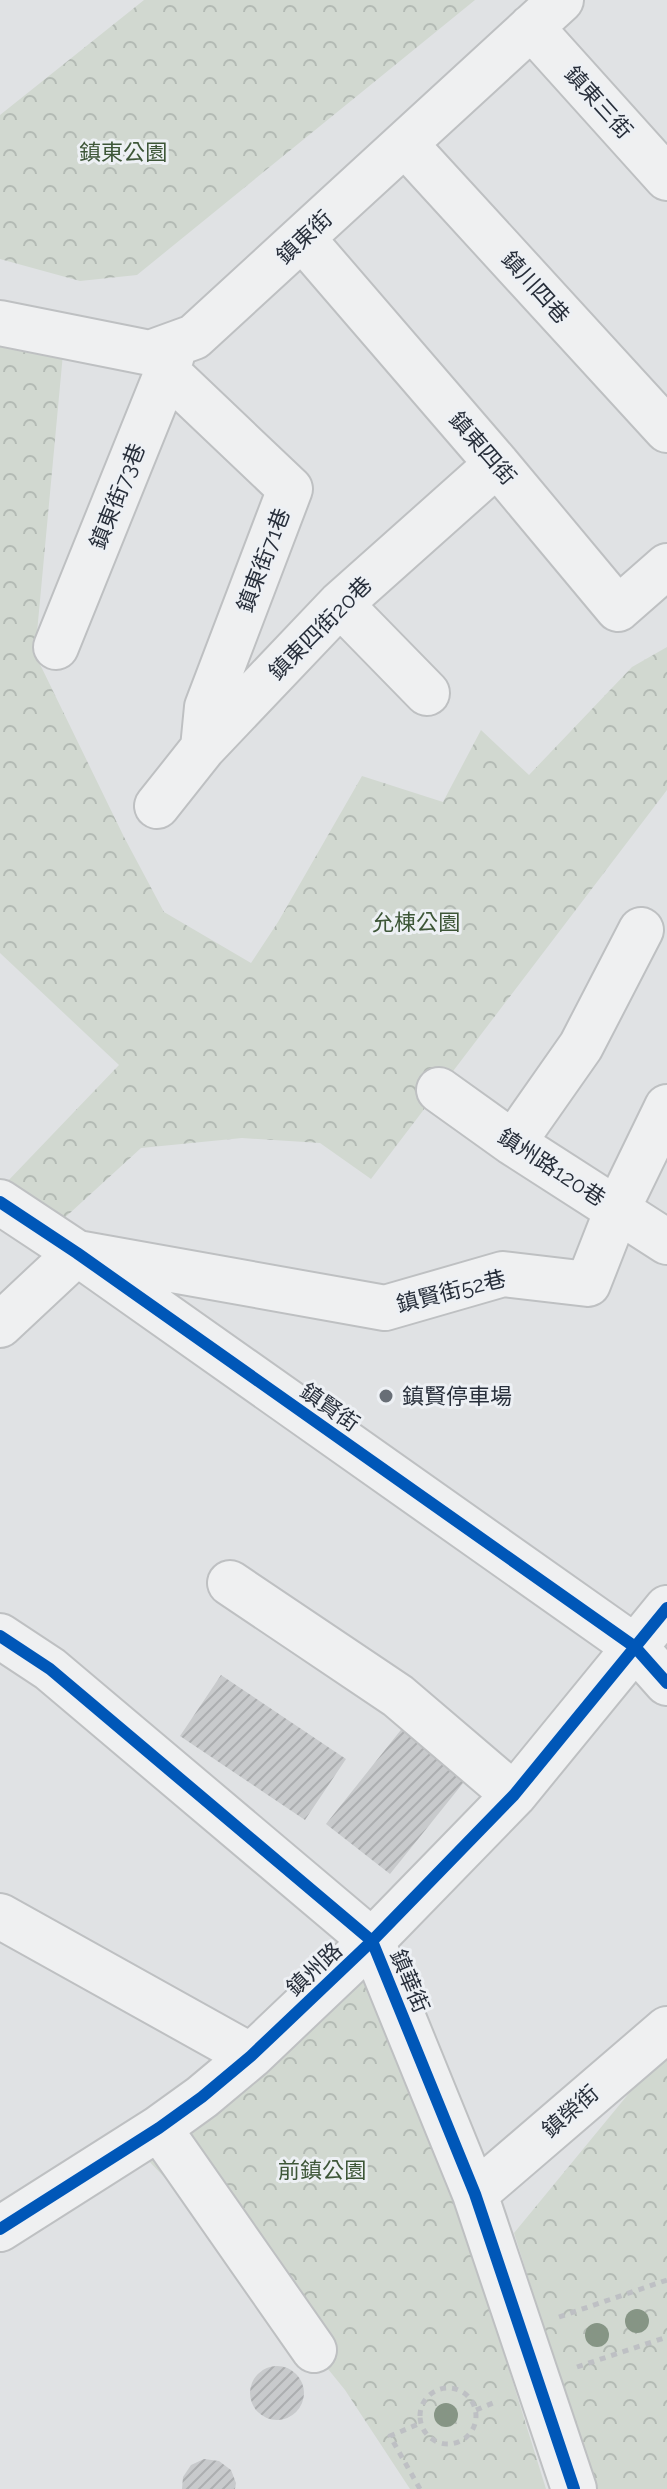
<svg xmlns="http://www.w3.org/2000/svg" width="667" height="2489" viewBox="0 0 667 2489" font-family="Raleway,'Noto Sans TC',sans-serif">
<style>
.park{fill:url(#park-crowns)}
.building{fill:url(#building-hatch)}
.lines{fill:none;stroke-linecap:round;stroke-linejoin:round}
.minor-casing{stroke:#bec0c2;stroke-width:48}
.path{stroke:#bec0c4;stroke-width:5;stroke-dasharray:6 6;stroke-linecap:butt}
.minor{stroke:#eff0f1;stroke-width:44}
.cycleway-casing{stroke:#edf0f4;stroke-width:17}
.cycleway{stroke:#0057b8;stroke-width:12}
.tree{fill:#869585}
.poi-dot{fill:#686e76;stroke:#edf0f4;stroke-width:3}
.labels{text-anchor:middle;stroke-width:6;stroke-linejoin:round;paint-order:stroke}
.street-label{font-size:22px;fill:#282f3b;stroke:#edf0f4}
.park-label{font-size:22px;fill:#3d5637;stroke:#edf0f4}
.poi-label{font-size:22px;fill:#282f3b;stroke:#edf0f4;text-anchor:start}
</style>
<defs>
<pattern id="park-crowns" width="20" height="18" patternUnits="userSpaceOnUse" patternTransform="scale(2)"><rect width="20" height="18" fill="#d1d8d0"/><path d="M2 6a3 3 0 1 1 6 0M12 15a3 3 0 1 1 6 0" fill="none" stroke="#b3bab4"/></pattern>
<pattern id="building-hatch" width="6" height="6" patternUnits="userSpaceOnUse" patternTransform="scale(2)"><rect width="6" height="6" fill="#c8cacc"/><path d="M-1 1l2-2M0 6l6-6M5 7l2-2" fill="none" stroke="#acaeb0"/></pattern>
</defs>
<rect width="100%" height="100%" fill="#e0e2e4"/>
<path class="park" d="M144,0h331l-338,275 -57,6 -80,-22v-144z
M0,322l64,21 -29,311 89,183 40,75 87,51 27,-41 84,-146 81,26 38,-72 48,45 103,-108 35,-20v143l-296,389 -51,-36 -78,-5 -101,10 -82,75 -54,-39 114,-119 -119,-112z
M378,1947l168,542h-136l-65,-99 -128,-158 -74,-77z
M667,2047v442h-72l-81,-256z"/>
<path class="building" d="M221,1675l125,84 -41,61 -125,-84z
M408,1721l64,51 -82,102 -64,-50z
M250 2393a27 27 0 1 1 54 0a27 27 0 1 1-54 0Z
M204,2459l15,2 12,9 5,13 -1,6h-53l1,-12 8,-12z"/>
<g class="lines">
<defs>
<path id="minor" d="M531,27l136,151
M405,144l262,286
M303,239l194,225 121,145 49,-43
M0,323l150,30 44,-16 367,-337
M167,372l123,117 -83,218 -4,41
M340,604l87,89
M56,647l111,-275 7,-24
M157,806l46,-58 137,-144 157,-140
M439,1090l74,53 154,99
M513,1143l68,-97 60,-116
M0,1202l77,51 558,394 32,36
M0,1325l77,-72 308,55 118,-34 85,10 29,-74 50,-103
M230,1583l168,113 116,99
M0,1636l50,33 322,272 103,253 99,295
M0,1916l251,140
M159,2128l155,222
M475,2194l192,-165
M0,2229l159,-101 43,-31 49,-41 121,-115 142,-146 153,-187"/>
</defs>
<use href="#minor" class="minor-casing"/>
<path class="path" d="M559,2317l108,-37
M577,2367l90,-30
M420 2416a28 28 0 1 1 56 0a28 28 0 1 1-56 0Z
M476,2410l17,-7
M420,2489l-30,-53 31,-13"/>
<use href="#minor" class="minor"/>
<defs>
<path id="cycleway" d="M0,1202l77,51 558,394 32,36
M0,1636l50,33 322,272 103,253 99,295
M0,2229l159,-101 43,-31 49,-41 121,-115 142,-146 153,-187"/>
</defs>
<use href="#cycleway" class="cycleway-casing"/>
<use href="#cycleway" class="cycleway"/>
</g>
<g class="tree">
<circle cx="637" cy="2321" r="12"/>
<circle cx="597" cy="2335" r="12"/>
<circle cx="446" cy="2415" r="12"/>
</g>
<circle class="poi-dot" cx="386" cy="1396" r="8"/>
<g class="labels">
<g class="street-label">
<text transform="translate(599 102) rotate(48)" y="8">鎮東三街</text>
<text transform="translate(304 237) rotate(-43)" y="8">鎮東街</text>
<text transform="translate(536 287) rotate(48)" y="8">鎮川四巷</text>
<text transform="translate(483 448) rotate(49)" y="8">鎮東四街</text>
<text transform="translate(117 496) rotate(-68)" y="8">鎮東街73巷</text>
<text transform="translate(263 560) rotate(-69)" y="8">鎮東街71巷</text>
<text transform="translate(320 628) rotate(-45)" y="8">鎮東四街20巷</text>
<text transform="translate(552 1167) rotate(33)" y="8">鎮州路120巷</text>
<text transform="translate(451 1291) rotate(-14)" y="8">鎮賢街52巷</text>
<text transform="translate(330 1407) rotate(35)" y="8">鎮賢街</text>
<text transform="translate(314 1969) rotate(-43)" y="8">鎮州路</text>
<text transform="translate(410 1981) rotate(67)" y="8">鎮華街</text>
<text transform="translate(570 2111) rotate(-41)" y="8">鎮榮街</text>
</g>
<g class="park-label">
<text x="123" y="160">鎮東公園</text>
<text x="416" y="930">允棟公園</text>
<text x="322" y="2178">前鎮公園</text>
</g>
<g class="poi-label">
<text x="402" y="1404">鎮賢停車場</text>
</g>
</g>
</svg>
